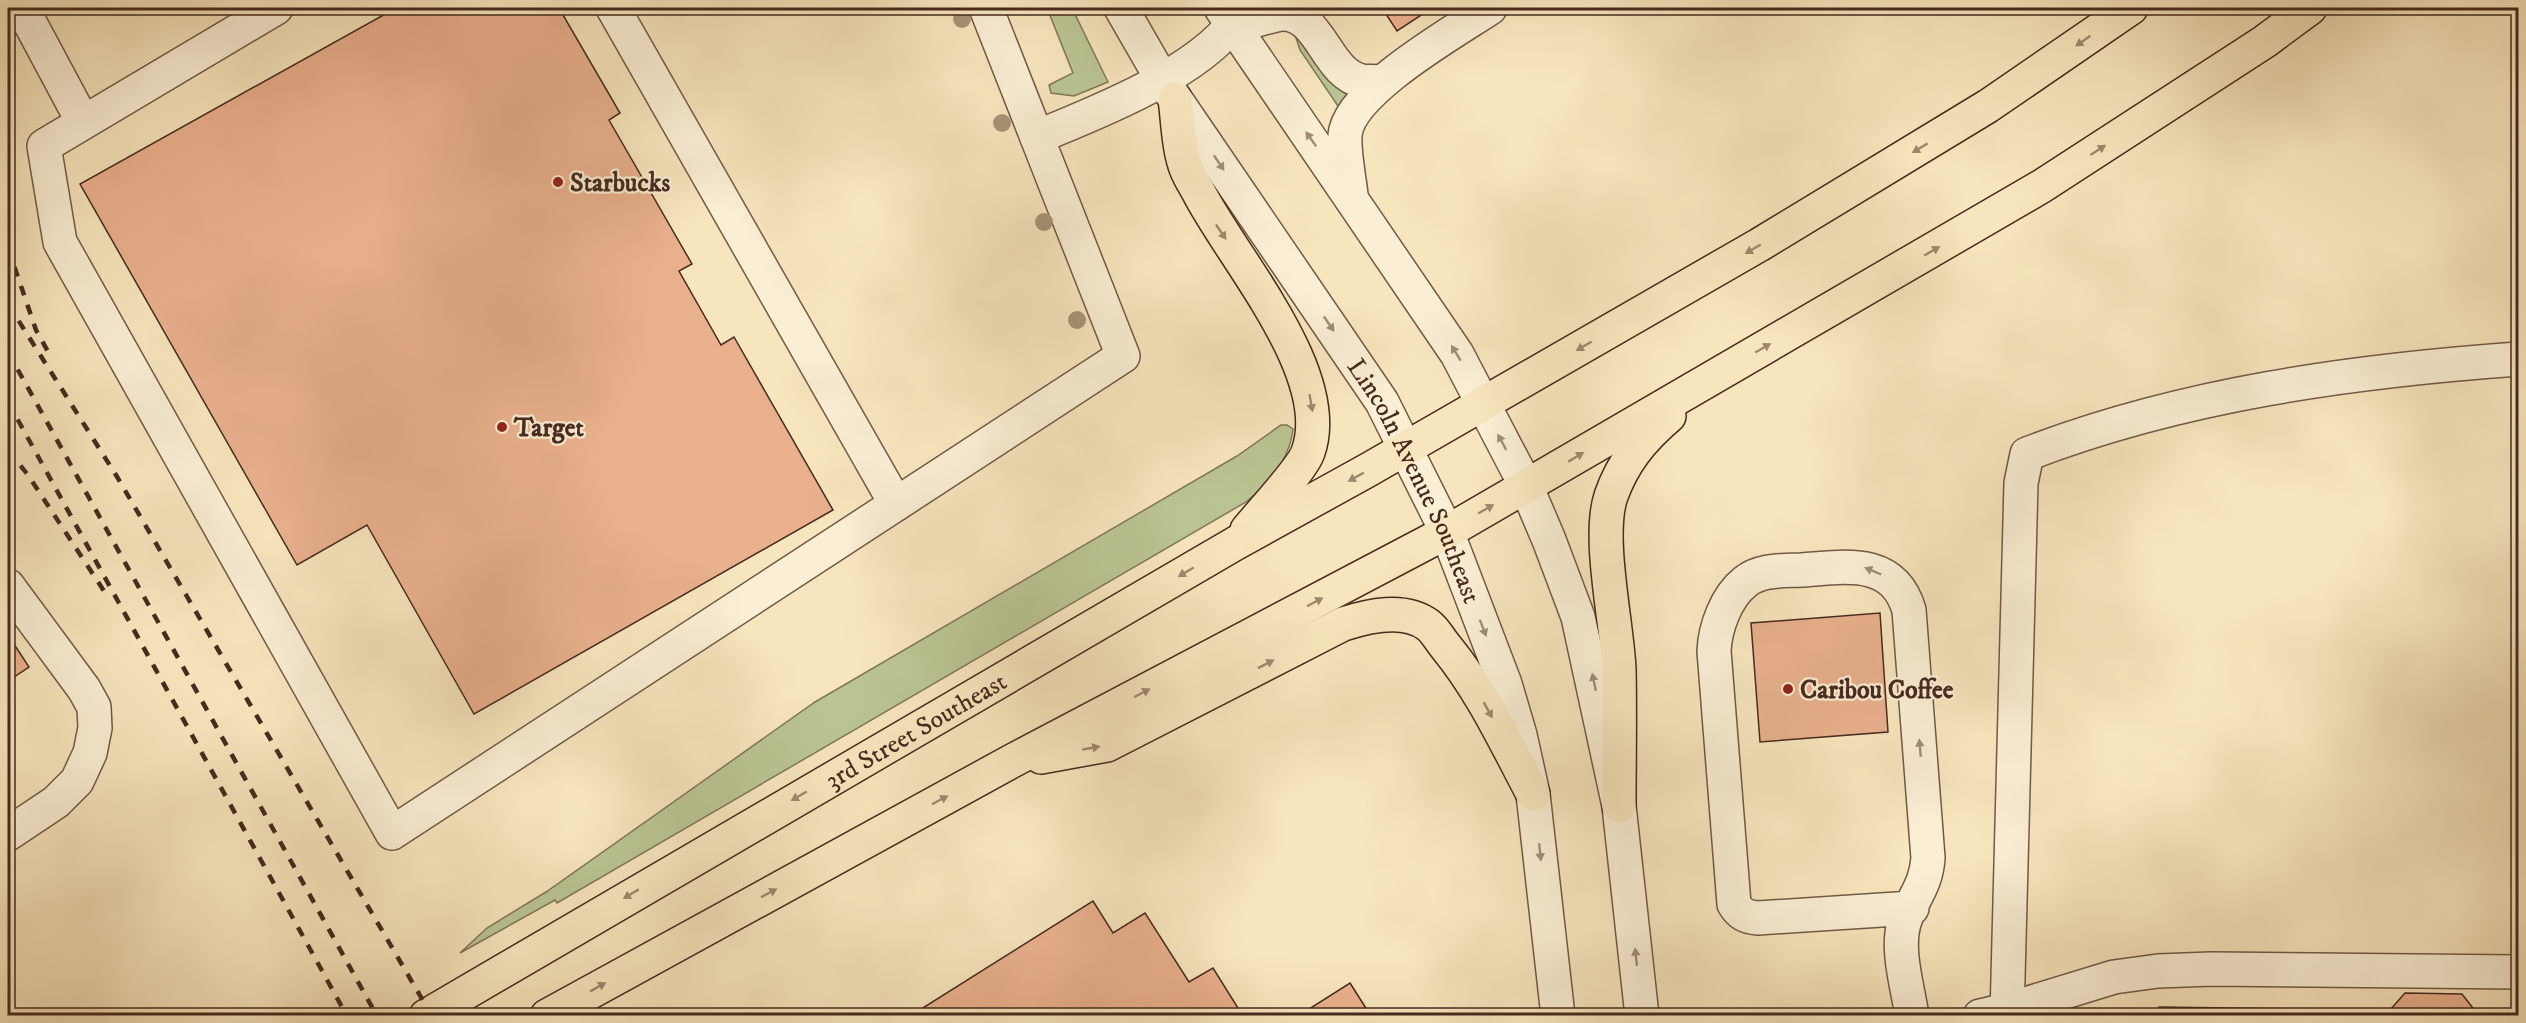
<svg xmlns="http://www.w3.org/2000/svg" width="2526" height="1023" viewBox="0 0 2526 1023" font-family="'IM FELL DW Pica',serif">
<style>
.green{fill:#bac593;stroke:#807858;stroke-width:1.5}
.building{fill:#e9b08d;stroke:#462a1e;stroke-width:1.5}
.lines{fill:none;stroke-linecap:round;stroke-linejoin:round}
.minor-casing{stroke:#725946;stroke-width:36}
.highway-casing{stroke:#462a1e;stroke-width:36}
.minor{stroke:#faeed4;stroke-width:33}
.highway{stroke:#f7e5bd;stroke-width:33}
.rail{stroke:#462a1e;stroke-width:4.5;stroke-dasharray:10 10;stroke-linecap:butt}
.tree{fill:#a69476}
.oneway{fill:#9e886e}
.oneway2{fill:#a08c79}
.poi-dot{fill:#8f2418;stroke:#faeed4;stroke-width:2}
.labels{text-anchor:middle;stroke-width:4.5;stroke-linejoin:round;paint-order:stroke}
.poi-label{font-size:26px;font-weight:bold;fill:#462a1e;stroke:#faeed4;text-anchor:start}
.street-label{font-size:26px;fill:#462a1e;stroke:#faeed4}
</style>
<rect width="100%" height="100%" fill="#f7e5bd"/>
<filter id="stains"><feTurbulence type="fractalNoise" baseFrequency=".00333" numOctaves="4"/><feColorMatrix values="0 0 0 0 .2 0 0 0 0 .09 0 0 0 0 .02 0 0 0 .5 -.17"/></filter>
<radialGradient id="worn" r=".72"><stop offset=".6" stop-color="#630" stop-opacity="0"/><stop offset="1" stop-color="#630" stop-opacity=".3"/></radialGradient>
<path class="green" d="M1047,8h25l36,74 -34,14 -23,-3 -2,-8 24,-12z
M1295,35l17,6 41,62 -13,6 -40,-59z
M1281,425h6l6,4c-3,30 -25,55 -47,73l-689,401 -2,-3 -95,53 27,-25 59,-36 269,-190 422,-246z"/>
<path class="building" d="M396,8h163l61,105 -11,7 83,144 -13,7 42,74 13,-8 99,173 -359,204 -107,-189 -70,40 -217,-381z
M1382,8h50l-35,23z
M1880,613l8,119 -128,10 -9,-119z
M10,638l19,29 -21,14v-41z
M1093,901l20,32 32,-20 44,69 24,-14 30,48h-333z
M1350,983l21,33h-73z
M2405,993l57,1 14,18h42v4h-360l1,-9 231,3z"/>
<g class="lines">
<defs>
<g id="minor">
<path d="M22,8l61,114"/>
<path d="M276,8l-232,138 16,96 332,591 731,-477 -137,-348"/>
<path d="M613,8l283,496"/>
<path id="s1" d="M1121,8l42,73 219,321 65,130 58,152 15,51 13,59 25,222"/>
<path d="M1221,8l236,346 69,132 23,54 29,77 41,189 23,210"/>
<path d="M1234,26c10,-2 42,-12 49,-12 38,0 43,60 79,67 6,1 13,0 18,1"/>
<path d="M1037,137c61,-25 176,-69 206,-129"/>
<path d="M1351,195c-2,-19 -7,-41 -6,-60 4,-44 109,-103 145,-127"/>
<path d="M8,586l76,103 10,18 1,21 -5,25 -13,28 -21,21 -48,32"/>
<path d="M1912,908l-154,10c-12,-1 -18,-4 -24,-14l-20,-253c1,-23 12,-54 31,-69 16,-13 38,-11 57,-12 43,-3 91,-13 107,40l19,248c-2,29 -16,40 -24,65 -8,28 4,65 8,93"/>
<path d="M1980,1016l26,-6 108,-33 44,-6 53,-2 307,3"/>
<path d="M2007,1016l14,-533 6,-29c156,-60 325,-83 491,-95"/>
</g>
<g id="highway">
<path d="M1175,99c3,21 3,44 9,63 2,10 9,20 14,29 34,67 138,183 110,261 -5,16 -48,62 -61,78"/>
<path d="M1041,757l66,-12 236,-121c25,-8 61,-17 85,1 7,5 12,15 18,22 36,44 60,96 87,147"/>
<path d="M1619,806c0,-45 1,-91 0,-137 -2,-46 -22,-132 -8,-173 12,-34 31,-57 58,-80"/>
<path id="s2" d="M426,1016l810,-473 132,-73 391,-225 229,-139 143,-98"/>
<path d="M547,1016l465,-255 435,-229 595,-346 222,-144 46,-34"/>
</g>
</defs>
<use href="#minor" class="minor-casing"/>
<use href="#highway" class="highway-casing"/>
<use href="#minor" class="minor"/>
<use href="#highway" class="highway"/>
<path class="rail" d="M8,248l28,82 16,29
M8,304l108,171 316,541
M8,352l369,664
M8,402l339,614
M8,450l20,25 78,119"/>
</g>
<g class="tree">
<circle cx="962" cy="19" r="9"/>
<circle cx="1002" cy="123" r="9"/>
<circle cx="1044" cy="222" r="9"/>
<circle cx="1077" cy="320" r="9"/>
</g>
<defs><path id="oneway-solid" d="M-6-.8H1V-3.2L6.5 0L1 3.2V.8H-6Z" transform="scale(1.5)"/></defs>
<g class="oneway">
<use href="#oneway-solid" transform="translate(2083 41) rotate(145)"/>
<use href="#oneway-solid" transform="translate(1920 148) rotate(149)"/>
<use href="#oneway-solid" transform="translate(2098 150) rotate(-33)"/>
<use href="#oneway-solid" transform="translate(1221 232) rotate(56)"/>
<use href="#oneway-solid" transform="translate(1753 249) rotate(150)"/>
<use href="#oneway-solid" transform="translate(1932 251) rotate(-30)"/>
<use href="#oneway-solid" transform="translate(1584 346) rotate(150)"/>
<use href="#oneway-solid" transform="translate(1763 348) rotate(-30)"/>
<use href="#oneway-solid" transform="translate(1311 403) rotate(80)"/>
<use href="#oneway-solid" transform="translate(1576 457) rotate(-31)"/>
<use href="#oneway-solid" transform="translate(1356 477) rotate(151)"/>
<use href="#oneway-solid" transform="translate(1486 509) rotate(-30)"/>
<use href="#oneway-solid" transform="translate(1186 572) rotate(150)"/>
<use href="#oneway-solid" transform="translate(1315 602) rotate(-28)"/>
<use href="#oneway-solid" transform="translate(1266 664) rotate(-27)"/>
<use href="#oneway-solid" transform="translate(1142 693) rotate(-28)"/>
<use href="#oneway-solid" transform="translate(1488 710) rotate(61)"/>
<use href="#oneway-solid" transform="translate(1091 748) rotate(-10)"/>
<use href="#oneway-solid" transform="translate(799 796) rotate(150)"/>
<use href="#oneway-solid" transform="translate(940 800) rotate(-28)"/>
<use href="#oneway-solid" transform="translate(769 893) rotate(-28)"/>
<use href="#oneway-solid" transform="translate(631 894) rotate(149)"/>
<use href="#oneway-solid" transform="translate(598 987) rotate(-29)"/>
</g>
<g class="oneway2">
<use href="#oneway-solid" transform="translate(1311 139) rotate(-125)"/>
<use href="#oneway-solid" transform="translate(1219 163) rotate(56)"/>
<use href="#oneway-solid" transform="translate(1329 324) rotate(56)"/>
<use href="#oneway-solid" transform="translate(1456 353) rotate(-121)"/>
<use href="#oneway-solid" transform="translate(1502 442) rotate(-118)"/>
<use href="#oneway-solid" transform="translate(1873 571) rotate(-157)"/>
<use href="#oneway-solid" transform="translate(1483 628) rotate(69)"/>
<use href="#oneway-solid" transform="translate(1594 682) rotate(-102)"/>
<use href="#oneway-solid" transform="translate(1920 748) rotate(-95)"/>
<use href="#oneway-solid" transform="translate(1540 852) rotate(84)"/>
<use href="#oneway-solid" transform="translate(1636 957) rotate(-96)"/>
</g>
<g class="poi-dot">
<circle cx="558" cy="182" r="6"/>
<circle cx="502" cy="427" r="6"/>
<circle cx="1788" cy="689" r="6"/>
</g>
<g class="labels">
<g class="poi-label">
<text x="570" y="191">Starbucks</text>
<text x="514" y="436">Target</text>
<text x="1800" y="698">Caribou Coffee</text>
</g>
<g class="street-label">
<text dy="9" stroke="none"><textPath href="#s1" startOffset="558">Lincoln Avenue Southeast</textPath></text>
<text dy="9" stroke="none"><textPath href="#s2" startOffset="567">3rd Street Southeast</textPath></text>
</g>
</g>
<rect width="2526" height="1023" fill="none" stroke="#f7e5bd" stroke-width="30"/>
<rect x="9" y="9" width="2508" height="1005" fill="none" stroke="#462a1e" stroke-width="3"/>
<rect x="15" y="15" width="2496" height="993" fill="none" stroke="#462a1e" stroke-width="1.5"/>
<rect width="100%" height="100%" filter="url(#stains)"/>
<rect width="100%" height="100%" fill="url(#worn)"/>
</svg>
